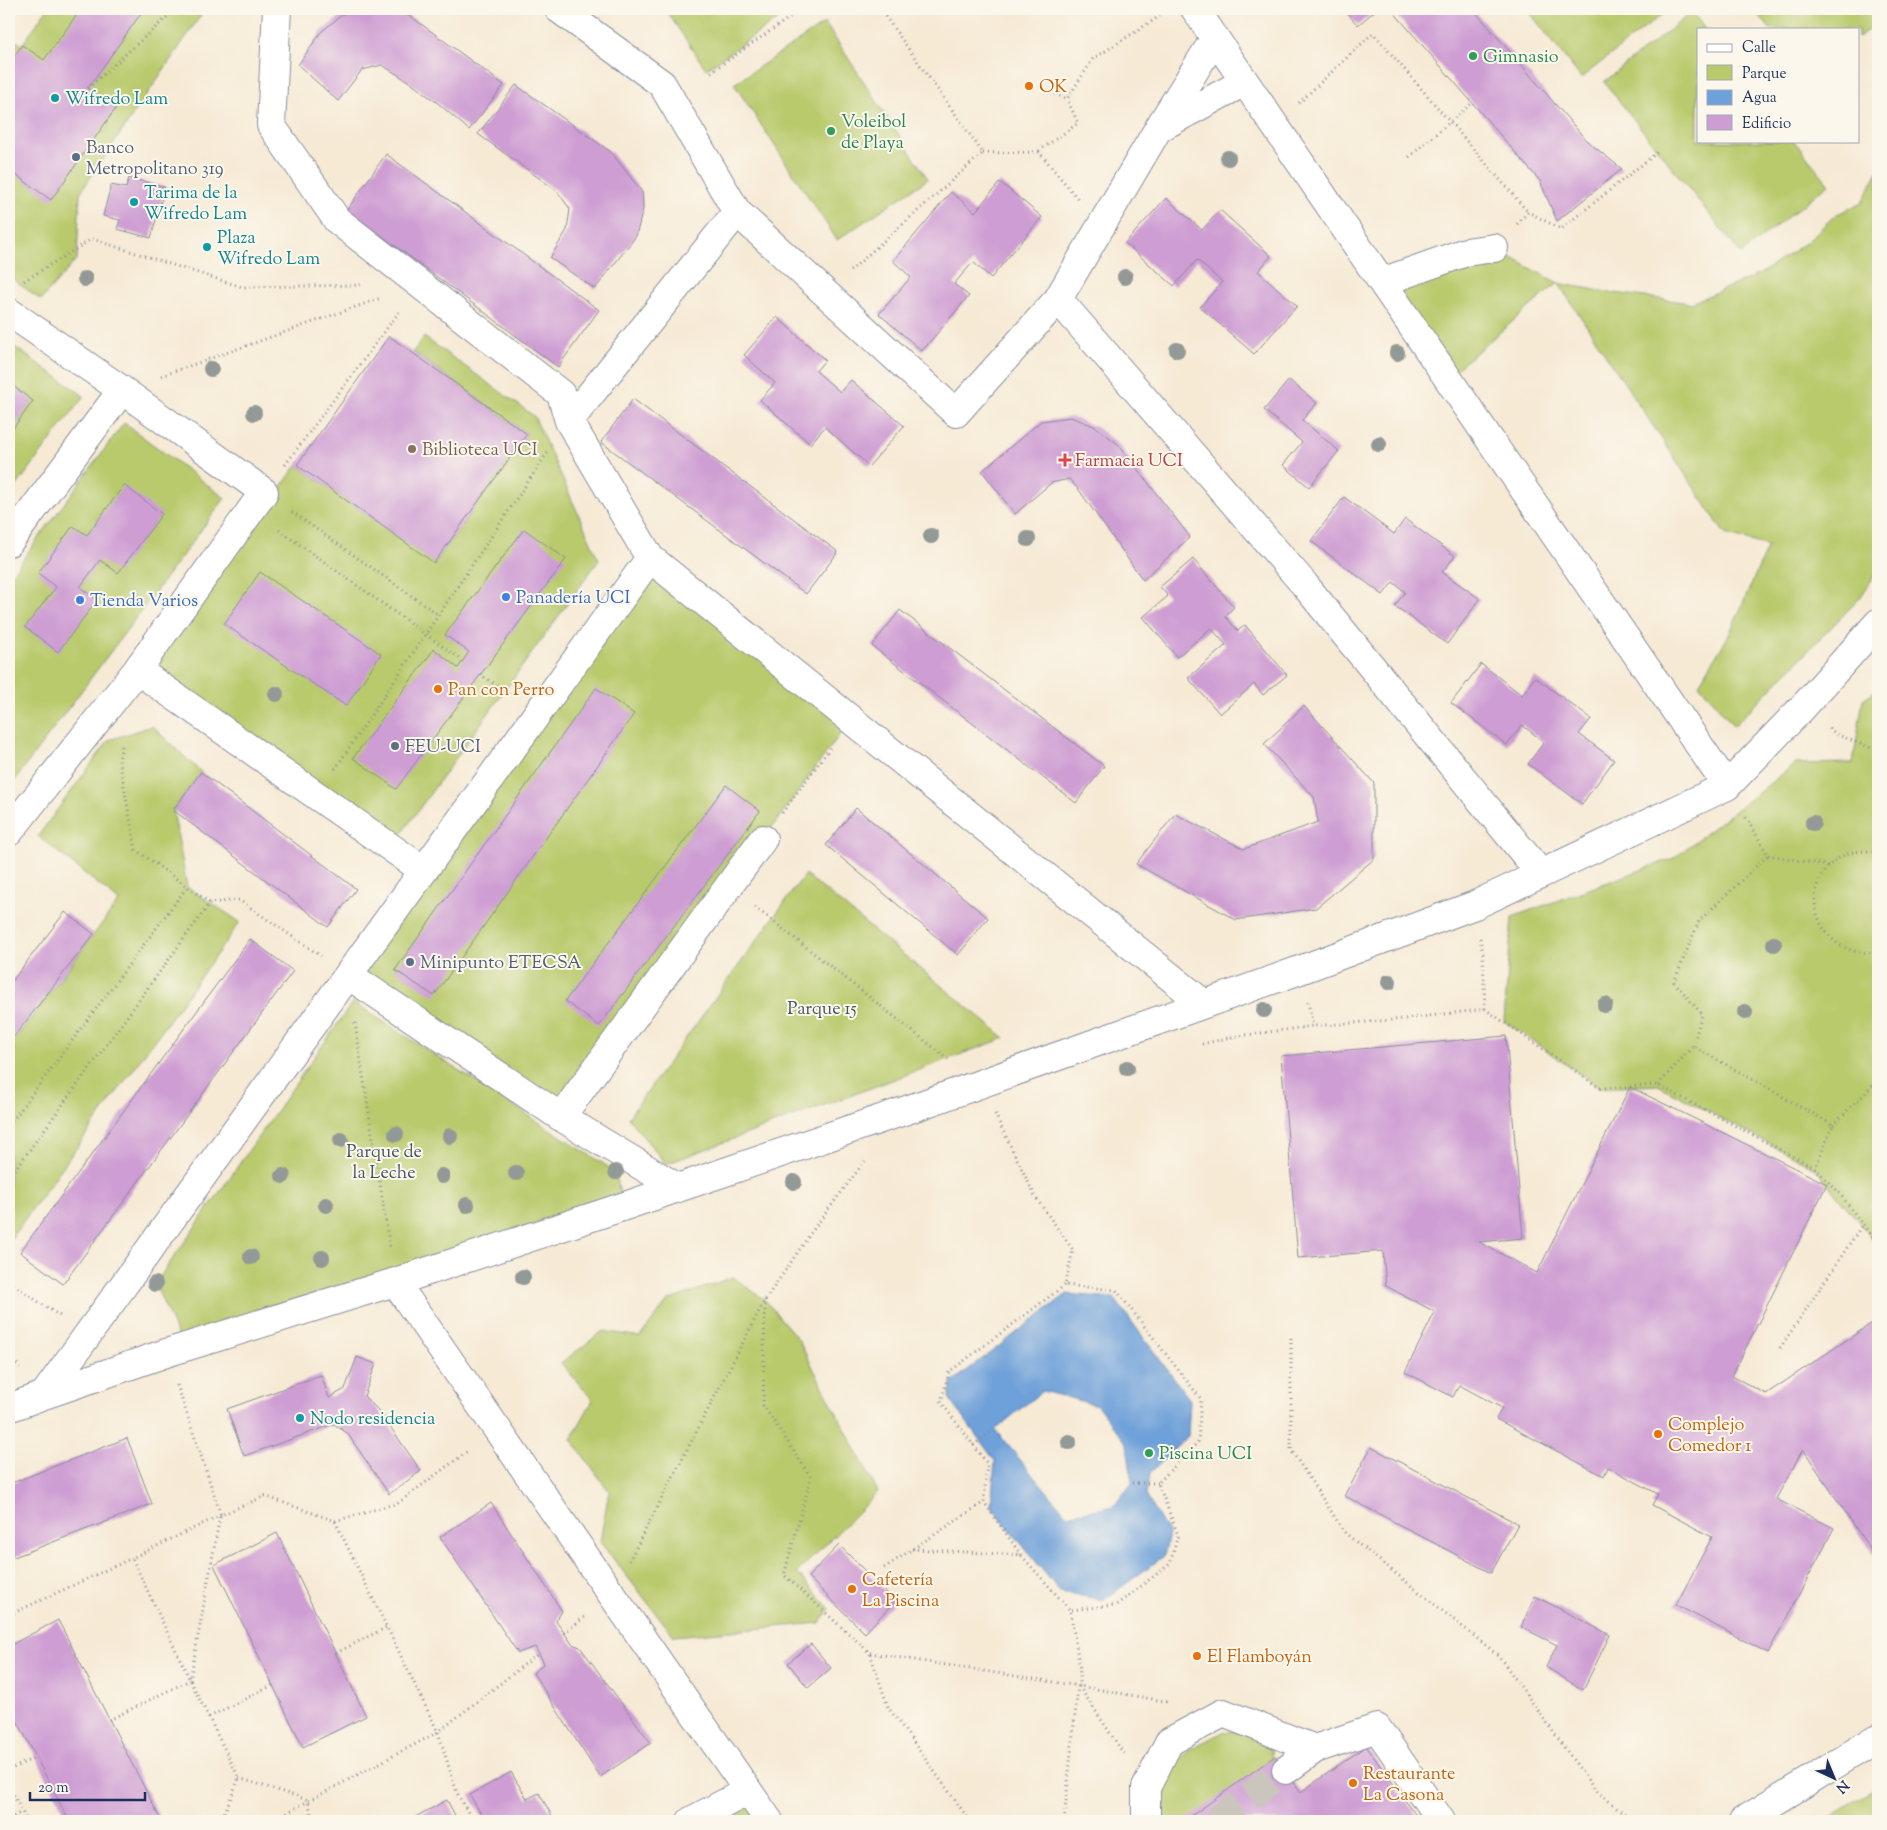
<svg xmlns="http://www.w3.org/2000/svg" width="1887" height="1830" viewBox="0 0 1887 1830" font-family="'Sorts Mill Goudy',serif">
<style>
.green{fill:#b9ca6d;stroke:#6a7c66}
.water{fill:#6ea0d9;stroke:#44689c;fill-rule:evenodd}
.building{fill:#ce9dd3}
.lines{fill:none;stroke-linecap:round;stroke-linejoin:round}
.minor-tunnel{stroke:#cac5bd;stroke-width:28;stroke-dasharray:28 14;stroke-linecap:butt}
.minor-casing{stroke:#888c9a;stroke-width:30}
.path{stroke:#888c9a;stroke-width:3;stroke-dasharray:1 4;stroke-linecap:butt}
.minor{stroke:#fff;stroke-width:28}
.tree{fill:#939996}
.leisure-dot{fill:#2e9e5b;stroke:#fbf7ec;stroke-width:2}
.food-dot{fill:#e8710a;stroke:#fbf7ec;stroke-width:2}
.culture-dot{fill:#0f9aa8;stroke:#fbf7ec;stroke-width:2}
.service-dot{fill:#5c6f8a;stroke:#fbf7ec;stroke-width:2}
.education-dot{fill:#8d6e63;stroke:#fbf7ec;stroke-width:2}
.health-dot{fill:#e0444e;stroke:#fbf7ec;stroke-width:2}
.shop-dot{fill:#3f7fe0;stroke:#fbf7ec;stroke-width:2}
.labels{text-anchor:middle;stroke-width:4;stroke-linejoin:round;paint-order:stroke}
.leisure-label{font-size:18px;fill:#27864d;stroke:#fbf7ec;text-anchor:start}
.food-label{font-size:18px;fill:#c56008;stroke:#fbf7ec;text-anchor:start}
.culture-label{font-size:18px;fill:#0d838f;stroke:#fbf7ec;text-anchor:start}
.service-label{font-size:18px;fill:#4e5e75;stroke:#fbf7ec;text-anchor:start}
.education-label{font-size:18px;fill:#785e54;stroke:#fbf7ec;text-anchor:start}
.health-label{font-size:18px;fill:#be3a42;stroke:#fbf7ec;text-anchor:start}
.shop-label{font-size:18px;fill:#366cbe;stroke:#fbf7ec;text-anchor:start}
.park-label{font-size:18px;fill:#425662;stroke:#fbf7ec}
</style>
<rect width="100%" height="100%" fill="#fbf7ec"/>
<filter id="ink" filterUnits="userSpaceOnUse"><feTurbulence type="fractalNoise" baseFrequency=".02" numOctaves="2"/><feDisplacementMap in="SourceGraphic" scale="10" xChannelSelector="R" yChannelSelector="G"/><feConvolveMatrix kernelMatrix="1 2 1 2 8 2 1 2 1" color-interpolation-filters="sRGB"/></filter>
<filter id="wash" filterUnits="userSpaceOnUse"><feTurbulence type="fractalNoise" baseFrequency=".0096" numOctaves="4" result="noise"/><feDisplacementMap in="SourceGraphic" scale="20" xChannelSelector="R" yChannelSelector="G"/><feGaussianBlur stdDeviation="1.12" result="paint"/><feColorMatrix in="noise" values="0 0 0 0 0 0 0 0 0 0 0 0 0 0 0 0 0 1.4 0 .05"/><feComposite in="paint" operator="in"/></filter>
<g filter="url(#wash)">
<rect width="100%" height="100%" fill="#f6ead5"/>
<path class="green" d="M47,9h158l-125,184 -3,66 -36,41 -32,-24v-240l13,9z
M665,9h128l-87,60z
M1527,9h142l-88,69z
M1754,9h124v12l-20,17v-9h-88z
M1692,12l13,17h-7v112h96l35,43 -88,70 -137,-172z
M825,23l103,156 -91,61 -103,-156z
M1878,171v399l-18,28 -126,128 -35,-42 30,-49 39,-89 -43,-12 -167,-251 -111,94 -64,-95 111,-34 64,35 49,9 84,11 69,-29 47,-32 28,-27 27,-12z
M424,337l110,79 65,144 -203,281 -243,-176 144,-200 138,98 92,-129 -114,-82z
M9,343l75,53 -75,100z
M124,423l101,75 -216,290v-210z
M650,558l201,161 -290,398 -213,-142z
M1878,689v557l-63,-78 -157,-83 -58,3 -96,-67 8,-104 162,-59 121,-94 58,-1 10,-64z
M152,726l49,46 -28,38 14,77 53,35 -231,319v-194l110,-146 -81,-65 71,-96z
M805,874l200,164 -339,126 -38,-46z
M353,1002l263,170 6,35 -439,141 -28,-64z
M733,1277l32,23 33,39 80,153 -81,81 33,36 -10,14 -146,13 -74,-94 9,-51 -38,-52 22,-39 -32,-37 42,-32 37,6 28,-36z
M1244,1730l17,8 10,11 1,15 -7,11 -57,46h-46l-2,-15 10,-34 20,-23 33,-17z
M1878,1787v34h-55z
M748,1791l21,30h-78z"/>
<path class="water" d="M1067,1294l47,4 76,102 -2,36 -38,37 -4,22 23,39 -5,22 -60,44 -44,-8 -69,-86 4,-45 -46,-63 3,-16zM1042,1391l55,14 30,39 5,39 -18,23 -47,9 -72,-85z"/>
<g id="blocks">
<path class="building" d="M81,9h63l-56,79 28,20 -65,92 -42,-30v-106l13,-19 22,15z
M355,9h38l20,9 91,67 -35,45 -30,-26 -31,-23 -26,-16 -20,5 -24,31 -40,-36 23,-33 22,-18z
M1343,9h34l-19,16z
M1391,9h82l114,132 35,28 -65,52 -17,-40z
M516,85l95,67 31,40 1,17 -7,27 -41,53 -45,-31 17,-28 3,-21 -13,-18 -79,-57z
M386,154l213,156 -41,57 -211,-157z
M129,178l36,9 -14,51 -34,-9 3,-9 -17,-4 8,-31 15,3z
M1000,182l42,35 -51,61 -18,-16 -19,22 15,12 -47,55 -43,-37 32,-37 -18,-16 58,-69 24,20z
M1166,198l36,32 18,-20 51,46 -13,15 39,35 -43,48 -54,-47 22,-25 -25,-22 -23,26 -49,-43z
M777,317l48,43 -9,11 24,21 11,-12 53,46 -35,40 -44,-39 -15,17 -50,-44 15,-17 -31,-28z
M389,336l138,98 -93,129 -137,-98z
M1289,380l28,23 -15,17 37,31 -30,36 -26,-22 19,-23 -38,-32z
M9,383l24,18 -24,33z
M633,399l205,153 -32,42 -205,-152z
M1071,417l25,10 22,17 72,93 -47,43 -64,-90 -10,-11 -18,4 -36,31 -33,-43 59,-50z
M124,485l38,29 -44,59 -18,-13 -20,27 17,13 -39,52 -33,-25 31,-40 -18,-14 35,-47 14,9z
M1344,497l50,37 11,-15 50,37 -13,16 38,27 -33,45 -52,-38 10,-14 -12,-10 -10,13 -72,-54z
M524,529l42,30 -170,230 -43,-31 81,-109 24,19 11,-16 -24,-17z
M1193,559l41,48 -9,9 13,15 7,-6 42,50 -24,20 -9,-11 -34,30 -32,-36 38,-33 -15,-17 -34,29 -34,-40 25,-21 -8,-9z
M260,572l121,82 -35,52 -122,-82z
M900,610l204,156 -28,37 -204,-157z
M1481,664l41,31 13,-18 56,42 -12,15 35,26 -32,44 -54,-40 16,-22 -22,-17 -15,20 -56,-42z
M596,688l38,26 -200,282 -39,-26z
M1304,706l70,77v76l-58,49 -80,12 -100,-56 39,-50 69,35 74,-27 -4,-25 -50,-53z
M201,772l155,117 -28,38 -155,-117z
M726,785l34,26 -161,215 -34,-25z
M856,808l132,110 -30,37 -132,-110z
M65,912l29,22 -85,109v-58z
M250,939l43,32 -230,313 -43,-32z
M1506,1036l17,202 -44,4 58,31 93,-186 197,97 -95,192 34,18 112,-75v238l-2,1 -73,-109 -27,50 58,29 -66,125 -92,-48 36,-68 -60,-32 6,-11 -50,-27 -4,9 -108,-57 6,-11 -43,-23 -6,12 -48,-25 30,-60 -49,-26 -3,-35 -85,7 -17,-202z
M357,1357l19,7 -12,32 15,15 42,60 -32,23 -42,-61 -13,-9 -90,32 -17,-47 94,-34 8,23 16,-9z
M127,1438l25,66 -143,55v-75z
M1371,1447l147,77 -27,49 -146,-77z
M491,1503l71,108 -6,10 16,23 8,3 71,96 -51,34 -67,-104 11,-10 -9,-16 -17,6 -78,-116z
M277,1533l89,183 -63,31 -89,-182z
M839,1545l56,56 -30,32 -57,-56z
M1535,1596l75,39 -27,55 -37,-23 11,-22 -36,-18z
M58,1620l103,200 -1,1h-91l-60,-116v-59z
M811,1644l20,24 -23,20 -20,-25z
M1366,1746l54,75h-231l-2,-2 88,-63 26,36z
M511,1772l16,27 12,-6 16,28h-70l-15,-26z
M447,1800l11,21h-50z"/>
</g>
</g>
<g filter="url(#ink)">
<use href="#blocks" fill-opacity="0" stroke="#888c9a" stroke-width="1"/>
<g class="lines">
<path class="minor-tunnel" d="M1215,1821l71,-51"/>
<defs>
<path id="minor" d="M277,9l-6,116 66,95 224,174 8,27 81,137 554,446
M559,9l103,75 75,128 219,201 102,-114 100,-170 57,-91
M1195,9l532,777
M1159,128l85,-46
M1382,282l84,-30 28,-4
M1058,299l246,285 237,290
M9,312l113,78 142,102 -127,178 -128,162
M569,421l168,-209
M9,542l113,-152
M137,670l286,200
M348,975l213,142 117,71
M561,1117l202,-278
M395,1282l374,539
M44,1395l606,-837
M9,1408l35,-13 122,-42 229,-71 227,-75 282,-96 396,-141 175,-65 252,-119 76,-79 75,-84
M1286,1770l29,-21 62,-21 64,93
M691,1821l57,-30
M1146,1821v-33l23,-46 54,-29 92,36
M1743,1821l135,-83"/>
</defs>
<use href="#minor" class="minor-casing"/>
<path class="path" d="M711,72l91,-63
M88,88l88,-79
M1041,88l26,11 26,-40 70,-45
M1299,103l74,-70 155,179
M1039,151l39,-28 -11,-24
M983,153l56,-1 39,47
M1409,157l63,-54
M1517,224l11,-12 33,17 98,-78
M850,271l133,-118 -103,-144
M24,281l68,-42 150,48 122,-2
M161,376l220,-78
M285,465l114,-153
M292,512l147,103
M279,530l183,130
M480,674l30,21
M1829,728l7,6 42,17
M122,746l-3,14 17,90 74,53 29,-3 82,56
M335,769l213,-317
M782,813l48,-65
M1878,851c-11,0 -23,-1 -34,4 -53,26 -28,106 34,97
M1768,855l62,11
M9,897l3,3
M755,907l193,152
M1480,938l3,16 2,55
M1308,1002l5,24
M355,1023l35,226
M1202,1044l30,-7 81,-11 92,-7 80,-10 115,79 58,-3 157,83 26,27 37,50
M1693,1046l9,-32 -28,-32 25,-61 69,-66 -24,-41
M1658,1085l35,-39 140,79 -18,43
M995,1114l41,84 37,52 -8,35 51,5 85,109 -3,43 -40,41 20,52 -8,29 -54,41 -46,5 10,59 -1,17 45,68
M9,1125l178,-238
M1833,1125l39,-39 6,-8
M9,1178l201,-275
M9,1282l51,34
M765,1300l-2,105 48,72 -27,98 86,78 18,54 82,114
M1291,1338v112l54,83 153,122 97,135 39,31
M1780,1348l83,-124
M9,1360l3,-1 8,9
M177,1385l44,130 44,-19 70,25 103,211 -167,89
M973,1445l22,-15
M1132,1483h26
M221,1515l-89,43 58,122 49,98 -18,43
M335,1521l63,-18 71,-53
M912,1549l109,6 49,55
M1021,1555l-37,-53 3,-39 -46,-61 8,-30 116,-87
M629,1561l136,-261 50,-73 50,-66
M884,1568l100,-66
M9,1615l123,-57
M564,1633l22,-17
M336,1653l51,-26
M870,1653l209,33 90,16
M209,1717l64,-32
M109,1720l81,-40 30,-164
M9,1770l27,-13
M239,1778l69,22 5,21
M9,1786l18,35
M9,1819l13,-7
M473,1821l-16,-28 -19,-61 100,-78
M1064,1821l14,-135"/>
<use href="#minor" class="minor"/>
</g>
<g class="tree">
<circle cx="1228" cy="158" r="8"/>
<circle cx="1125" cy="277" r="8"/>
<circle cx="85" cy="279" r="8"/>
<circle cx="1177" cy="350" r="8"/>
<circle cx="1397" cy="353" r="8"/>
<circle cx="211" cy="369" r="8"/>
<circle cx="254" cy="413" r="8"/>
<circle cx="1379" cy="444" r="8"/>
<circle cx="931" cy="536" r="8"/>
<circle cx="1028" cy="539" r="8"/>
<circle cx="276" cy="694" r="8"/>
<circle cx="1813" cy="823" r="8"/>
<circle cx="1774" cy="944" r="8"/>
<circle cx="1389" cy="982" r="8"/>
<circle cx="1605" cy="1005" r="8"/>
<circle cx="1264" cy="1010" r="8"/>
<circle cx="1745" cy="1012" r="8"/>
<circle cx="1127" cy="1068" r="8"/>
<circle cx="396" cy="1134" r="8"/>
<circle cx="450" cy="1136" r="8"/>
<circle cx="341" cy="1140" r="8"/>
<circle cx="616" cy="1172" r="8"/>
<circle cx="516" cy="1173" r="8"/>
<circle cx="283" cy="1176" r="8"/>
<circle cx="442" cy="1176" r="8"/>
<circle cx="794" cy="1182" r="8"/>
<circle cx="326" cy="1205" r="8"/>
<circle cx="467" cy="1205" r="8"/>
<circle cx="251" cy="1257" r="8"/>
<circle cx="322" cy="1258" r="8"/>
<circle cx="523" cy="1277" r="8"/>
<circle cx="155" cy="1284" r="8"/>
<circle cx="1069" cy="1442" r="8"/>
</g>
</g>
<g class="leisure-dot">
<circle cx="1473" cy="56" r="5"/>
<circle cx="831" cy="131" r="5"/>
<circle cx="1149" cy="1453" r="5"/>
</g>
<g class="food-dot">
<circle cx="1029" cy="86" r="5"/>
<circle cx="438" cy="689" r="5"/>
<circle cx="1658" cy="1434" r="5"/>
<circle cx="852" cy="1589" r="5"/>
<circle cx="1197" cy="1656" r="5"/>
<circle cx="1353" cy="1783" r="5"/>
</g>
<g class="culture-dot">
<circle cx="55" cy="98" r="5"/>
<circle cx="134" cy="202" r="5"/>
<circle cx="207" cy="247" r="5"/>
<circle cx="300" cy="1418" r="5"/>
</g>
<g class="service-dot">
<circle cx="76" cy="157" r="5"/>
<circle cx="395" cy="746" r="5"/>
<circle cx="410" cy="962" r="5"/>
</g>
<circle class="education-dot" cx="412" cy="449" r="5"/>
<path class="health-dot" d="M1062.5 452.5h5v5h5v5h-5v5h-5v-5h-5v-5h5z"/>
<g class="shop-dot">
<circle cx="506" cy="597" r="5"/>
<circle cx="80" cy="600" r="5"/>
</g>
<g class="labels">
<g class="leisure-label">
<text x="1483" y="62">Gimnasio</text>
<text x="841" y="127">Voleibol<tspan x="841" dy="21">de Playa</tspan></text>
<text x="1159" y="1459">Piscina UCI</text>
</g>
<g class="food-label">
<text x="1039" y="92">OK</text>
<text x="448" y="695">Pan con Perro</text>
<text x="1668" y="1430">Complejo<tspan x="1668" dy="21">Comedor 1</tspan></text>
<text x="862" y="1585">Cafetería<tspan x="862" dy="21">La Piscina</tspan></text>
<text x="1207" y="1662">El Flamboyán</text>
<text x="1363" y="1779">Restaurante<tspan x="1363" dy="21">La Casona</tspan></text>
</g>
<g class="culture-label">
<text x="65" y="104">Wifredo Lam</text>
<text x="144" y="198">Tarima de la<tspan x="144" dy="21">Wifredo Lam</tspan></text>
<text x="217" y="243">Plaza<tspan x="217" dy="21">Wifredo Lam</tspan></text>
<text x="310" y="1424">Nodo residencia</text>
</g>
<g class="service-label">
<text x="86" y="153">Banco<tspan x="86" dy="21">Metropolitano 319</tspan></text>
<text x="405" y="752">FEU-UCI</text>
<text x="420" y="968">Minipunto ETECSA</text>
</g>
<g class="education-label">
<text x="422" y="455">Biblioteca UCI</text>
</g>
<g class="health-label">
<text x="1075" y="466">Farmacia UCI</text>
</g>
<g class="shop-label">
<text x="516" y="603">Panadería UCI</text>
<text x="90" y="606">Tienda Varios</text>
</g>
<g class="park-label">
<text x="822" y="1014">Parque 15</text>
<text x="384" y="1157">Parque de<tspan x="384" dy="21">la Leche</tspan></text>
</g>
</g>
<rect width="1887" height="1830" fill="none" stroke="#fbf7ec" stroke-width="30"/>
<rect x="1697" y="28" width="162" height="115" fill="#fbf7ec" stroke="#a1a7b3"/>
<rect x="1707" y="44" width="25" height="8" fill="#ffffff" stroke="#a1a7b3"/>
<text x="1742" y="52" font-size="15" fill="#1b2f5e">Calle</text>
<rect x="1707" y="65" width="25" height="15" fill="#b9ca6d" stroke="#a1a7b3"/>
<text x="1742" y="78" font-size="15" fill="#1b2f5e">Parque</text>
<rect x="1707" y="90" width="25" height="15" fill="#6ea0d9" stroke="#a1a7b3"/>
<text x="1742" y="102" font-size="15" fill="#1b2f5e">Agua</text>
<rect x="1707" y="115" width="25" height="15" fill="#ce9dd3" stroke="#a1a7b3"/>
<text x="1742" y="128" font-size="15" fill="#1b2f5e">Edificio</text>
<g transform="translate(1834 1778) rotate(136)" stroke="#fbf7ec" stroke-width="4" paint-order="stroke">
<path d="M0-4L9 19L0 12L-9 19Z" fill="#1b2f5e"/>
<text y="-8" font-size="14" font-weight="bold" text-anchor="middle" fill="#1b2f5e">N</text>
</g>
<path d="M30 1792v8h115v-8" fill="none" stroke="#1b2f5e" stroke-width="2.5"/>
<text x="38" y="1792" font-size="15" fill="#1b2f5e" stroke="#fbf7ec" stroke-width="4" paint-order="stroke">20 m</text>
</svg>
